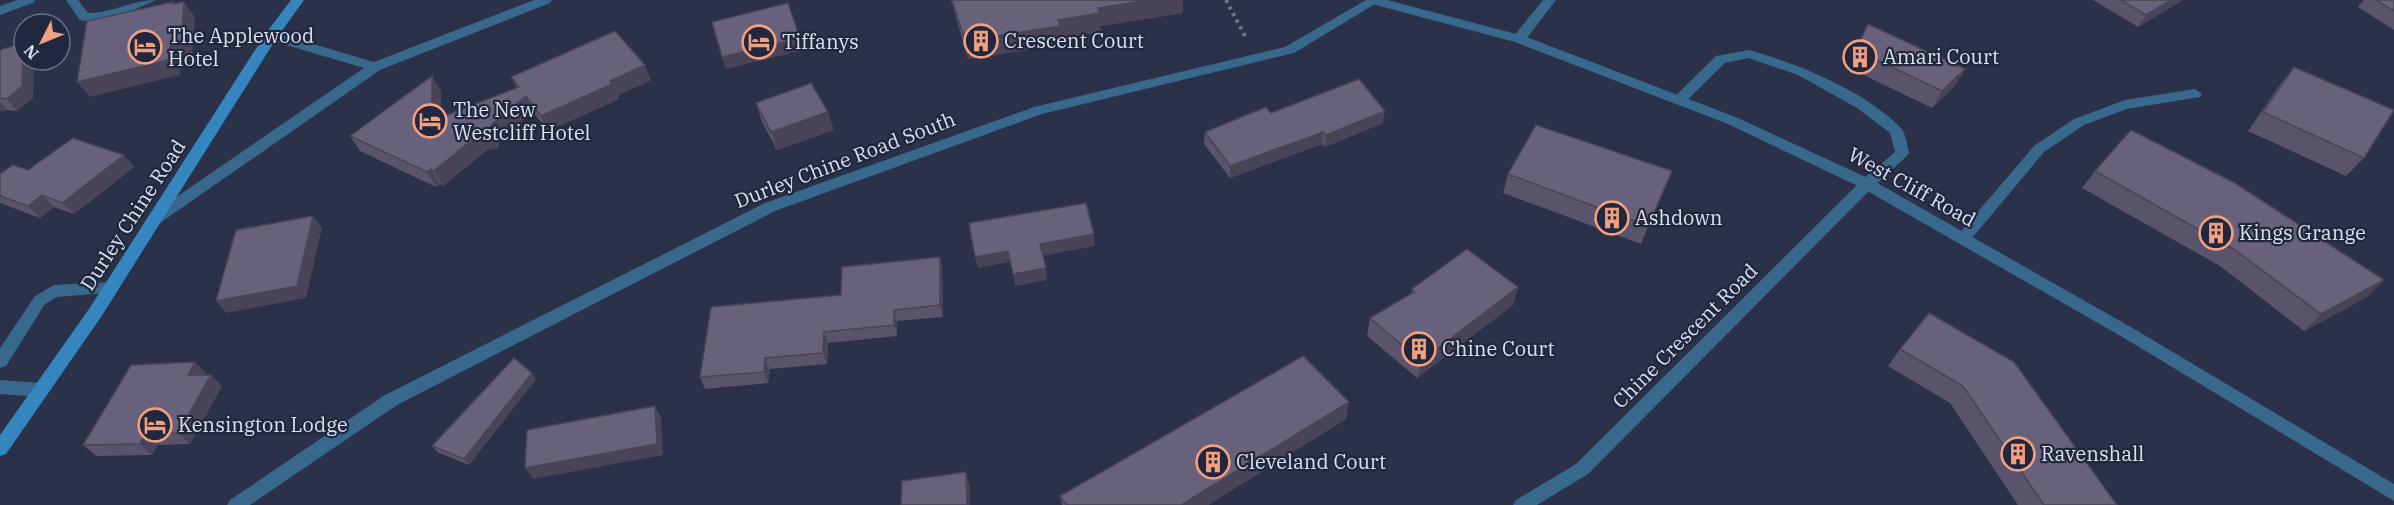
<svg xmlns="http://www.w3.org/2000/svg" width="2394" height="505" viewBox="0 0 2394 505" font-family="'IBM Plex Serif',serif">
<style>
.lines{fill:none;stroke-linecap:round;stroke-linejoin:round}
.path{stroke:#72798c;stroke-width:4;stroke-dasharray:3 4.5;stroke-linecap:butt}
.service{fill:#39688d;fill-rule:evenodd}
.minor{fill:#39688d;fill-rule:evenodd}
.tertiary{fill:#39688d;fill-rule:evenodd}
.secondary{fill:#3585bf;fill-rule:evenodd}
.wall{fill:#59536b}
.shaded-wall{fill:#494457}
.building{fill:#68617c;stroke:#494457;stroke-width:1.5}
.labels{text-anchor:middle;stroke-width:4.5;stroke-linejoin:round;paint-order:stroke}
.poi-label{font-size:20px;fill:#dbe0ef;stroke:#20273e;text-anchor:start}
.street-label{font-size:20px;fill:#dbe0ef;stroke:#20273e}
</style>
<rect width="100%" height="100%" fill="#2a3148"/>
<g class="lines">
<path class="path" d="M1226,0l19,36"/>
<path class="service" d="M66,0h12l10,13c24,0 44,-13 68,-13l-34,15 -38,6 -4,-1z
M1749,50c47,13 116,41 151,77 6,6 7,18 9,26l-2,3 -35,32h-10l-2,-4 2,-4 33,-28 -5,-19 -33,-25 -59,-33 -50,-17 -23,5 -41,40h-10l-2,-3 2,-3 42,-41z
M2195,89l7,5 -2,3 -73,12 -43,16 -40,27 -76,91h-10l-2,-4 2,-4 76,-89 40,-27 51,-19z
M111,282l5,2 3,4 -3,4 -59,5 -12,7 -39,62 -6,2v-20l35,-52 19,-11z
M0,380l41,3 6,2 2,5 -2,5 -6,2 -41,-3z"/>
<path class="minor" d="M17,0h18l-2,3 -33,12v-9z
M534,0h18l-2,3 -170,67 -220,153h-10l-2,-4 2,-4 214,-147 -98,-29 -1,-3 1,-3h10l98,29z
M1366,0l14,1 -86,52 -252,61 -267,97 -378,194 -147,100h-23l3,-5 155,-105 380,-192 269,-96 251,-60z
M1543,0h13l-32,42h-10l-1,-3 1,-3z
M1867,179l7,5 -2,4 -284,286 -51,31h-24l3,-5 60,-36 286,-284z"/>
<path class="tertiary" d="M1366,0h21l137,36 214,82 134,62 264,150 258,154v17l-270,-163 -262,-150 -134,-64 -213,-82 -147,-39z"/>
<path class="secondary" d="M291,0h13l-28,39 -175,278 -95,137 -6,2v-21l89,-126 177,-276z"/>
</g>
<path class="wall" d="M951,0h232v13l-83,13 1,6 -40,6 1,7 -94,14z
M2093,0h90l-45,27z
M2364,0h30v30l-36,-23z
M1868,24l97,45 -10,17 -23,22 -85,-41z
M0,50l33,48 -16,13 -10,-1 -7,1z
M2294,67l70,91 -18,18 -98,-45 31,-45z
M511,77l140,3 -34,16 2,3 -71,32 -15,-19 -34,28 -1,8 -11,2 -44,36 -3,-2 -4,3 -76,-36 -10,-15 91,-45v27l76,-30z
M756,103l78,27 -57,20 -15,-28z
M1383,123l-58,24 -3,-3 -92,34 -26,-34 1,-12z
M124,155l10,12 -60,47 -20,-7 -14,11 -40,-15v-29z
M1672,171l-31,73 -138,-51 5,-19z
M2095,171l289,109 -17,17 -63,34 -84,-65 -138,-78z
M940,257l2,12 1,48 -46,4v15l-69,7 -1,21 -57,5 -2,14 -63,6 -5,-12 141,-82z
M1518,287l-5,18 -96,73 -50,-42 3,-18 41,-24 1,-5z
M1929,313l188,192h-99l-68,-102 -62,-37 12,-17z
M195,362l11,11v2l16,11 -32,58 -33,1 -5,10 -56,1 -13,-11z
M536,379l-67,86 -32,-13 -5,-6z
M1346,419l-138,86h-146l-2,-9z"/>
<path class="shaded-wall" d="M1147,0h36v13l-83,13 1,6 -40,6 1,7 -94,14 -3,-18 93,-21 40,-12z
M2171,0h12l-45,27 8,-12z
M173,2l10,13 1,-13 11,15 -3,41 -11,3 -1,14 -90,22 -13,-15 96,-78z
M800,38l4,12 -78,19 -4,-12z
M23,43l1,17h10l-1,38 -16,13 -10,-12z
M645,65l6,15 -34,16 2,3 -71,32 -7,-15 69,-35z
M1965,69l-10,17 -23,22 10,-17z
M432,76l9,15v45l-9,-15z
M526,96l7,16 -34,28 -1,8 -11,2 -44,36 -9,-15z
M0,102l7,8 -7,1z
M1385,111l-2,12 -58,24 1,-12z
M828,112l6,18 -57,20 -6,-18z
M1323,132l-1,12 -92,34v-12z
M124,155l10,12 -60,47 -12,-11z
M431,169l9,15 -4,3 -9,-15z
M1672,171l-7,18 -24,55 7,-18z
M42,195l12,12 -14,11 -12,-12z
M313,216l9,12 -16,70 -80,15 -10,-12z
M1094,234l1,12 -53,10 -2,-12z
M1008,251l2,11 -32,6 -3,-11z
M940,257l2,12 1,48 -3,-12z
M1046,268l1,12 -32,6 -2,-12z
M2384,280l-17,17 -63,34 17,-17z
M1518,287l-5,18 -96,73 4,-17z
M894,310l3,11v15l-3,-11z
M824,332l4,11 -1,21 -4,-11z
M765,358l5,11 -2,14 -4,-11z
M195,362l11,11 -7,14 -11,-12z
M532,373l4,6 -67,86 -5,-6z
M211,375l11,11 -32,58 -12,-11z
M1349,402l-3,17 -138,86h-27z
M655,406l6,11 2,38 -130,24 -8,-11z
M145,434l12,11 -5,10 -12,-11z
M966,472l4,17v16h-3z"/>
<path class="building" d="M952,0h195l-49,8 2,5 -42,7 2,6 -95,15z
M2121,0h50l-25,15z
M2376,0h18v11z
M173,2v2l11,-2 -3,41 -11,3 -2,14 -91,22 10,-61z
M788,3l12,35 -78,19 -10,-35z
M1868,24l97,45 -23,22 -86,-41z
M615,31l30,34 -35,16 2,3 -71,32 -15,-20 -35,29 -1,8 -12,2 -44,36 -3,-2 -4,3 -77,-36 82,-60v45l87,-34 -8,-10z
M23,43l-1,43 -15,13 -7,-1v-48z
M2294,67l100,43 -30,48 -101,-46z
M1359,79l26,32 -59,24 -3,-3 -93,34 -25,-34 61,-25 5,6z
M811,83l17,29 -57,20 -15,-29z
M1536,125l136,46 -24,55 -140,-52z
M2131,130l104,53 149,97 -63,34 -86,-64 -140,-79z
M73,138l51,17 -62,48 -20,-8 -14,11 -28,-10v-22l13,-9 15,5z
M1086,203l8,31 -54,10 6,24 -33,6 -5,-23 -33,6 -6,-34z
M313,216l-16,70 -81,15 20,-71z
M1467,249l51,38 -97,74 -51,-43 44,-26 -2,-3z
M940,257v48l-46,5v15l-70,7 -1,21 -58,5 -1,14 -64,5 11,-70 130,-12 1,-28z
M1929,313l85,49 103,143h-73l-81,-119 -63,-37z
M1303,356l46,46 -168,103h-114l-7,-9z
M514,358l18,15 -68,86 -32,-13z
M195,362l-7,13h23l-33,58 -33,1 -5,10 -57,1 48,-80z
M655,406l2,38 -132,24 2,-38z
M966,472l1,33h-66l1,-24z"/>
<defs>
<symbol id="building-ring" viewBox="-11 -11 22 22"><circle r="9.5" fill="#20273e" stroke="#f2a07f" stroke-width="1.5"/><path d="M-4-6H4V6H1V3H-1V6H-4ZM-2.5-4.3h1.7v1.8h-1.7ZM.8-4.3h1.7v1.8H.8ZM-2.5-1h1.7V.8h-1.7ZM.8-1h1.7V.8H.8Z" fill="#f2a07f"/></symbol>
<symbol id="hotel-ring" viewBox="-11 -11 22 22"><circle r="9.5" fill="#20273e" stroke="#f2a07f" stroke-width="1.5"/><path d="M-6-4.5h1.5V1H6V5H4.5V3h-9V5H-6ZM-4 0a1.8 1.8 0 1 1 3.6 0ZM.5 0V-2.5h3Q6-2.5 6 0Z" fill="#f2a07f"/></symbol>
</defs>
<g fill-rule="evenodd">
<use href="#building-ring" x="962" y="22" width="38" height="38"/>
<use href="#hotel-ring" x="740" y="23" width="38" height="38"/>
<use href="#hotel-ring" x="126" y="28" width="38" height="38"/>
<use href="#building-ring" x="1841" y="38" width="38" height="38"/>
<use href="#hotel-ring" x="411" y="102" width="38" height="38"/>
<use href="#building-ring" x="1593" y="199" width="38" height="38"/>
<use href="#building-ring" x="2197" y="214" width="38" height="38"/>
<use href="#building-ring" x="1400" y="330" width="38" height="38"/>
<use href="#hotel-ring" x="136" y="406" width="38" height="38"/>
<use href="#building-ring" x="1999" y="435" width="38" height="38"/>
<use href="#building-ring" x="1194" y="443" width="38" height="38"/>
</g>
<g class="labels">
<g class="poi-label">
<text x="168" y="43">The Applewood<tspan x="168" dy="23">Hotel</tspan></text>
<text x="1004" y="48">Crescent Court</text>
<text x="782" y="49">Tiffanys</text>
<text x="1883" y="64">Amari Court</text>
<text x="453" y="117">The New<tspan x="453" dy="23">Westcliff Hotel</tspan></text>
<text x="1635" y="225">Ashdown</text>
<text x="2239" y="240">Kings Grange</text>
<text x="1442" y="356">Chine Court</text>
<text x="178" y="432">Kensington Lodge</text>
<text x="2041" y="461">Ravenshall</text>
<text x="1236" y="469">Cleveland Court</text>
</g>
<g class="street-label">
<text transform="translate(845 160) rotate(-21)" y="7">Durley Chine Road South</text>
<text transform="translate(1912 187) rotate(29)" y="7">West Cliff Road</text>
<text transform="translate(133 215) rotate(-57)" y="7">Durley Chine Road</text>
<text transform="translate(1685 336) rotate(-45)" y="7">Chine Crescent Road</text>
</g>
</g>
<g transform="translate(42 42) rotate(227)"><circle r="28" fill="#20273e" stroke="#6b7185" stroke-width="1.5"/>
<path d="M0-4.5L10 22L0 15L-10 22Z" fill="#f2a07f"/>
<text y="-9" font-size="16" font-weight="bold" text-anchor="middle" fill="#dbe0ef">N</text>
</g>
</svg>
